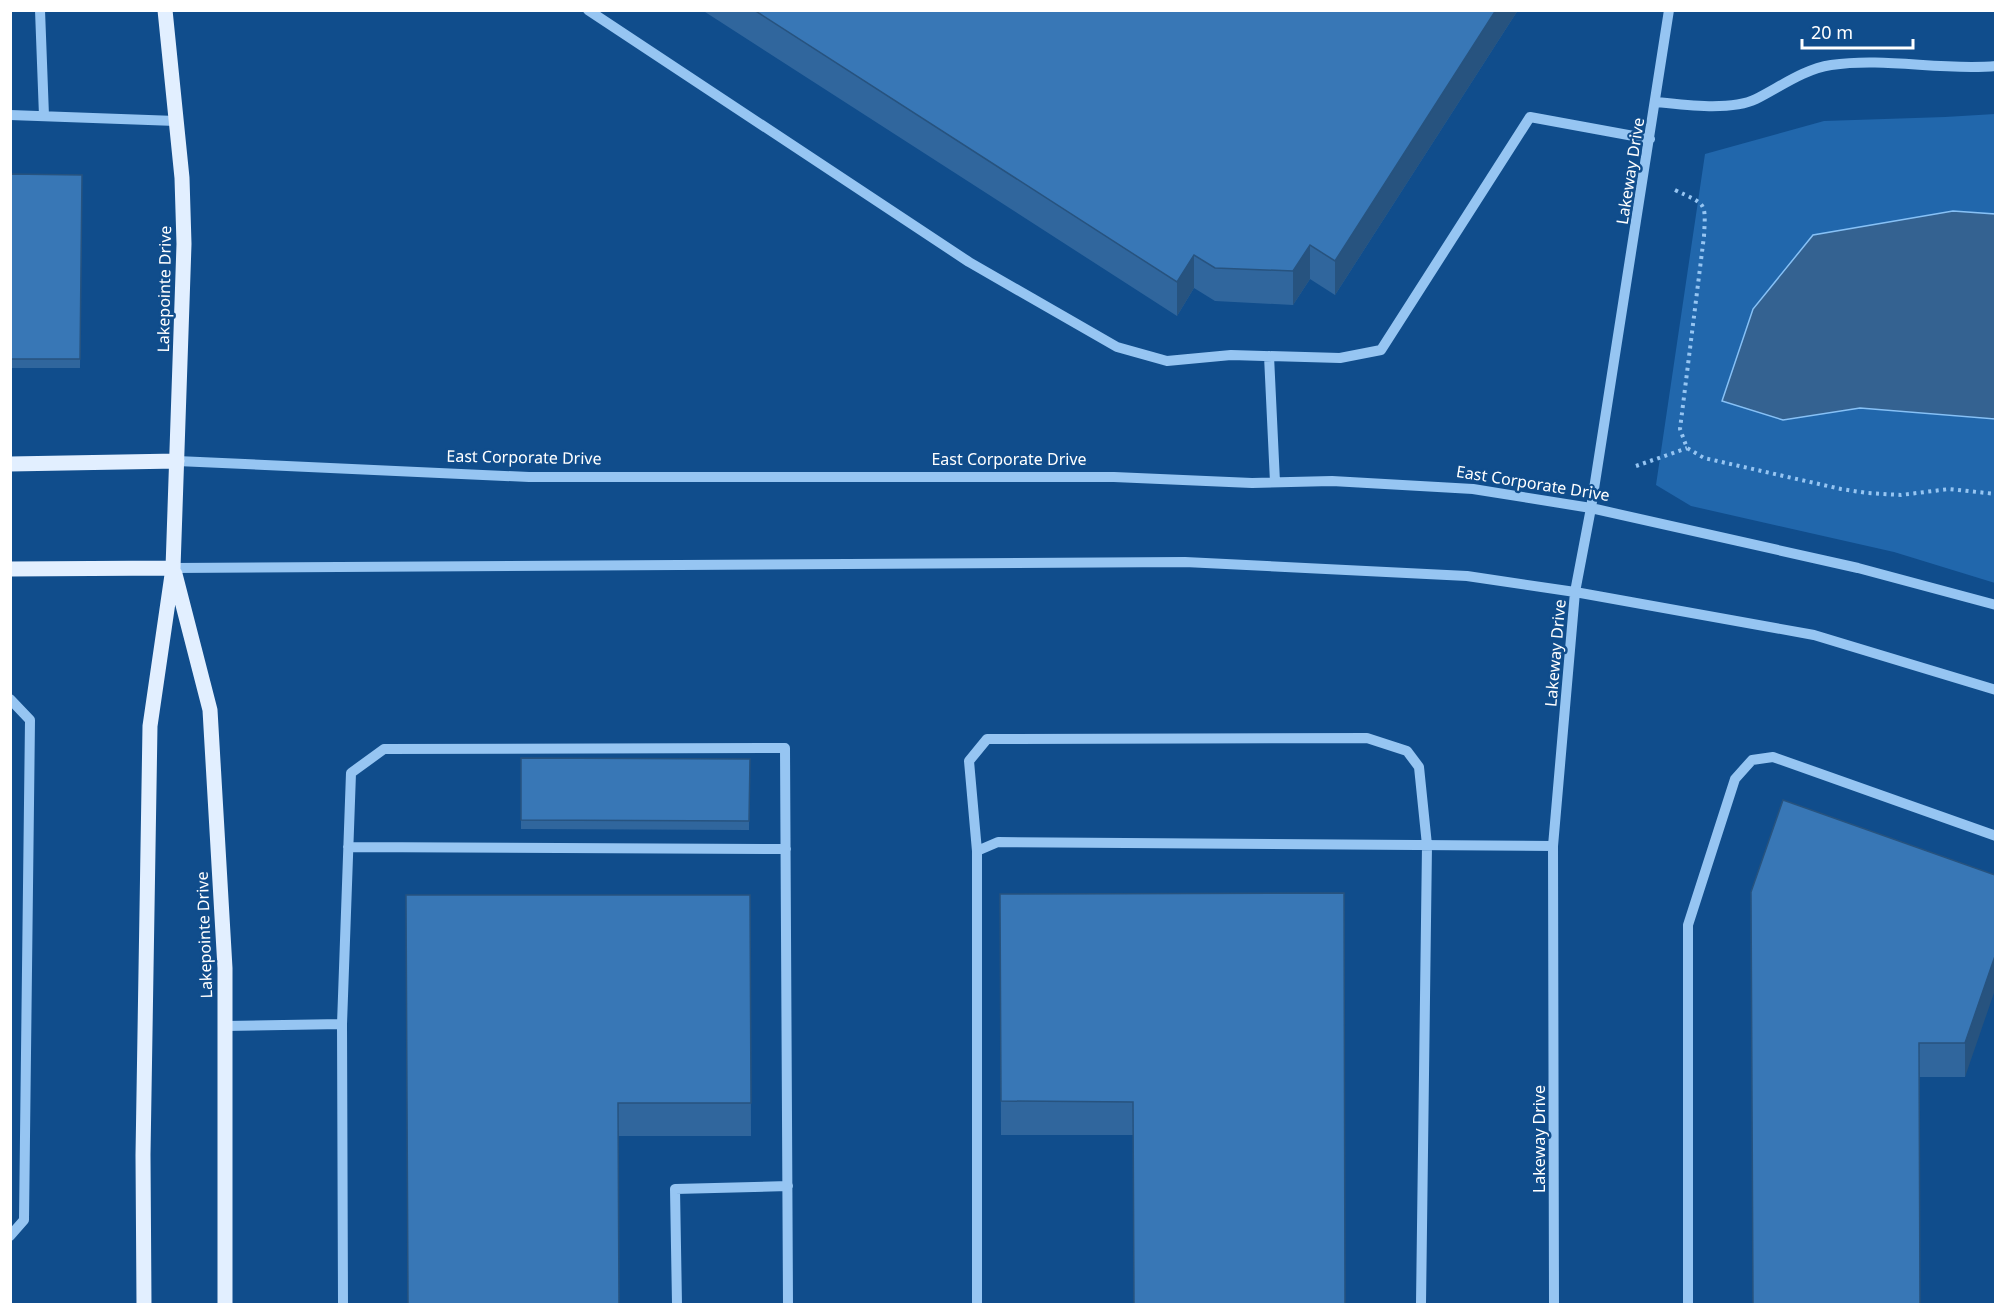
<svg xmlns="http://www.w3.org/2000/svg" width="2006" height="1315" viewBox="0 0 2006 1315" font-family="'Noto Sans',sans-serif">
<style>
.green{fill:#2167ac}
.water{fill:#346291;stroke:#87c1f6;stroke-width:1.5}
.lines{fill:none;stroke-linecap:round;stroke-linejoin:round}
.path{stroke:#96c5f2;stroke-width:4;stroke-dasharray:3 4.5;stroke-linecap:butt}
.minor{stroke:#96c5f2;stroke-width:10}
.major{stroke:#e2efff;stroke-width:15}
.wall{fill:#30669d}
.shaded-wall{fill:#27537f}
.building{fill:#3877b6;stroke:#27537f;stroke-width:1.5}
.labels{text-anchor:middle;stroke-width:5;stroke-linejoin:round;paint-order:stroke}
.street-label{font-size:16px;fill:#fff;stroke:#104d8c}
</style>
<rect width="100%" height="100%" fill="#104d8c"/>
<path class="green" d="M1995,114v469l-101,-31 -203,-46 -35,-21 49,-331 119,-33 121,-4z"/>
<path class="water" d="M1953,211l42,3v205l-135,-11 -77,12 -61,-19 31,-92 60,-74z"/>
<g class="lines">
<path class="path" d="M1675,190c31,15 31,11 29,46l-24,193 7,19 17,10 137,31 26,4 34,2 48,-6 47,5
M1636,466l51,-18"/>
<path class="minor" d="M40,10l4,106
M588,10l381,252 148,85 50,14 64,-6 109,3 41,-8 149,-233 120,22
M1656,102c27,3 76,9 100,-3 24,-12 48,-30 75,-34 55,-8 109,6 165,1
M10,115l166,6
M1269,356l6,126
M177,461l352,16h585l138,6 80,-2 141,8 118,19 267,60 138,37
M173,568l1012,-6 282,14 108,16 239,43 182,55
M10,699l20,21 -6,500 -14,16
M348,847l438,2
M977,851l-8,-90 18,-22 380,-1 40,13 12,16 8,78 -6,459
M342,1024l1,280
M225,1026l117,-2 9,-251 33,-24 401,-1 3,556
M677,1304l-2,-115 113,-3
M977,1304v-453l21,-9 555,4
M1554,1304l-1,-458 22,-254 16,-84 78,-498
M1688,1304v-379l47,-146 17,-19 21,-3 223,79"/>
<path class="major" d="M10,464l167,-3
M10,569l163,-1
M175,574l35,136 15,258v336
M144,1304l-1,-149 7,-429 23,-158 11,-324 -2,-66 -17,-168"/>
</g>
<path class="wall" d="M702,10h816l-183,285 -25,-16 -17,26 -78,-4 -21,-13 -17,28z
M10,174l72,1 -2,193h-70z
M750,759l-1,71 -228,-1v-9z
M1783,800l212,75 -30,202h-46z
M1000,894l345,411 -212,-170h-132z
M750,895l1,241h-133l-210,169z"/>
<path class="shaded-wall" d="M1496,10h22l-183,285v-34z
M1310,245v34l-17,26v-34z
M1194,255v33l-17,28v-34z
M1995,956v34l-30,87v-34z"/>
<path class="building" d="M754,10h742l-161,251 -25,-16 -17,26 -78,-3 -21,-13 -17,27z
M10,174l72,1 -2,184h-70z
M521,758l229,1 -1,62 -228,-1z
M1783,800l212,75v81l-30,87h-46l1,262h-167l-2,-413z
M1344,893l1,412h-211l-1,-203 -132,-1 -1,-207z
M406,895h344l1,208h-133l1,202h-211z"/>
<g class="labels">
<g class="street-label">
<text transform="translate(1630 171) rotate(-81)" y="6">Lakeway Drive</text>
<text transform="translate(164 289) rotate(-89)" y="6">Lakepointe Drive</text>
<text transform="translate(524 457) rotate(1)" y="6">East Corporate Drive</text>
<text x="1009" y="465">East Corporate Drive</text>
<text transform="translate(1533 483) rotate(9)" y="6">East Corporate Drive</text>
<text transform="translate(1555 653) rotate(-85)" y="6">Lakeway Drive</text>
<text transform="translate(204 935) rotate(-92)" y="6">Lakepointe Drive</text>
<text transform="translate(1539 1139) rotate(-90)" y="6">Lakeway Drive</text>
</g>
</g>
<rect width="2006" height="1315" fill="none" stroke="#ffffff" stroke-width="24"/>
<path d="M1802 39v9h111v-9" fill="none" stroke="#ffffff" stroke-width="3"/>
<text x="1811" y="39" font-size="18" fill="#ffffff" stroke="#104d8c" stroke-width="4.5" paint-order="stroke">20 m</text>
</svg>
